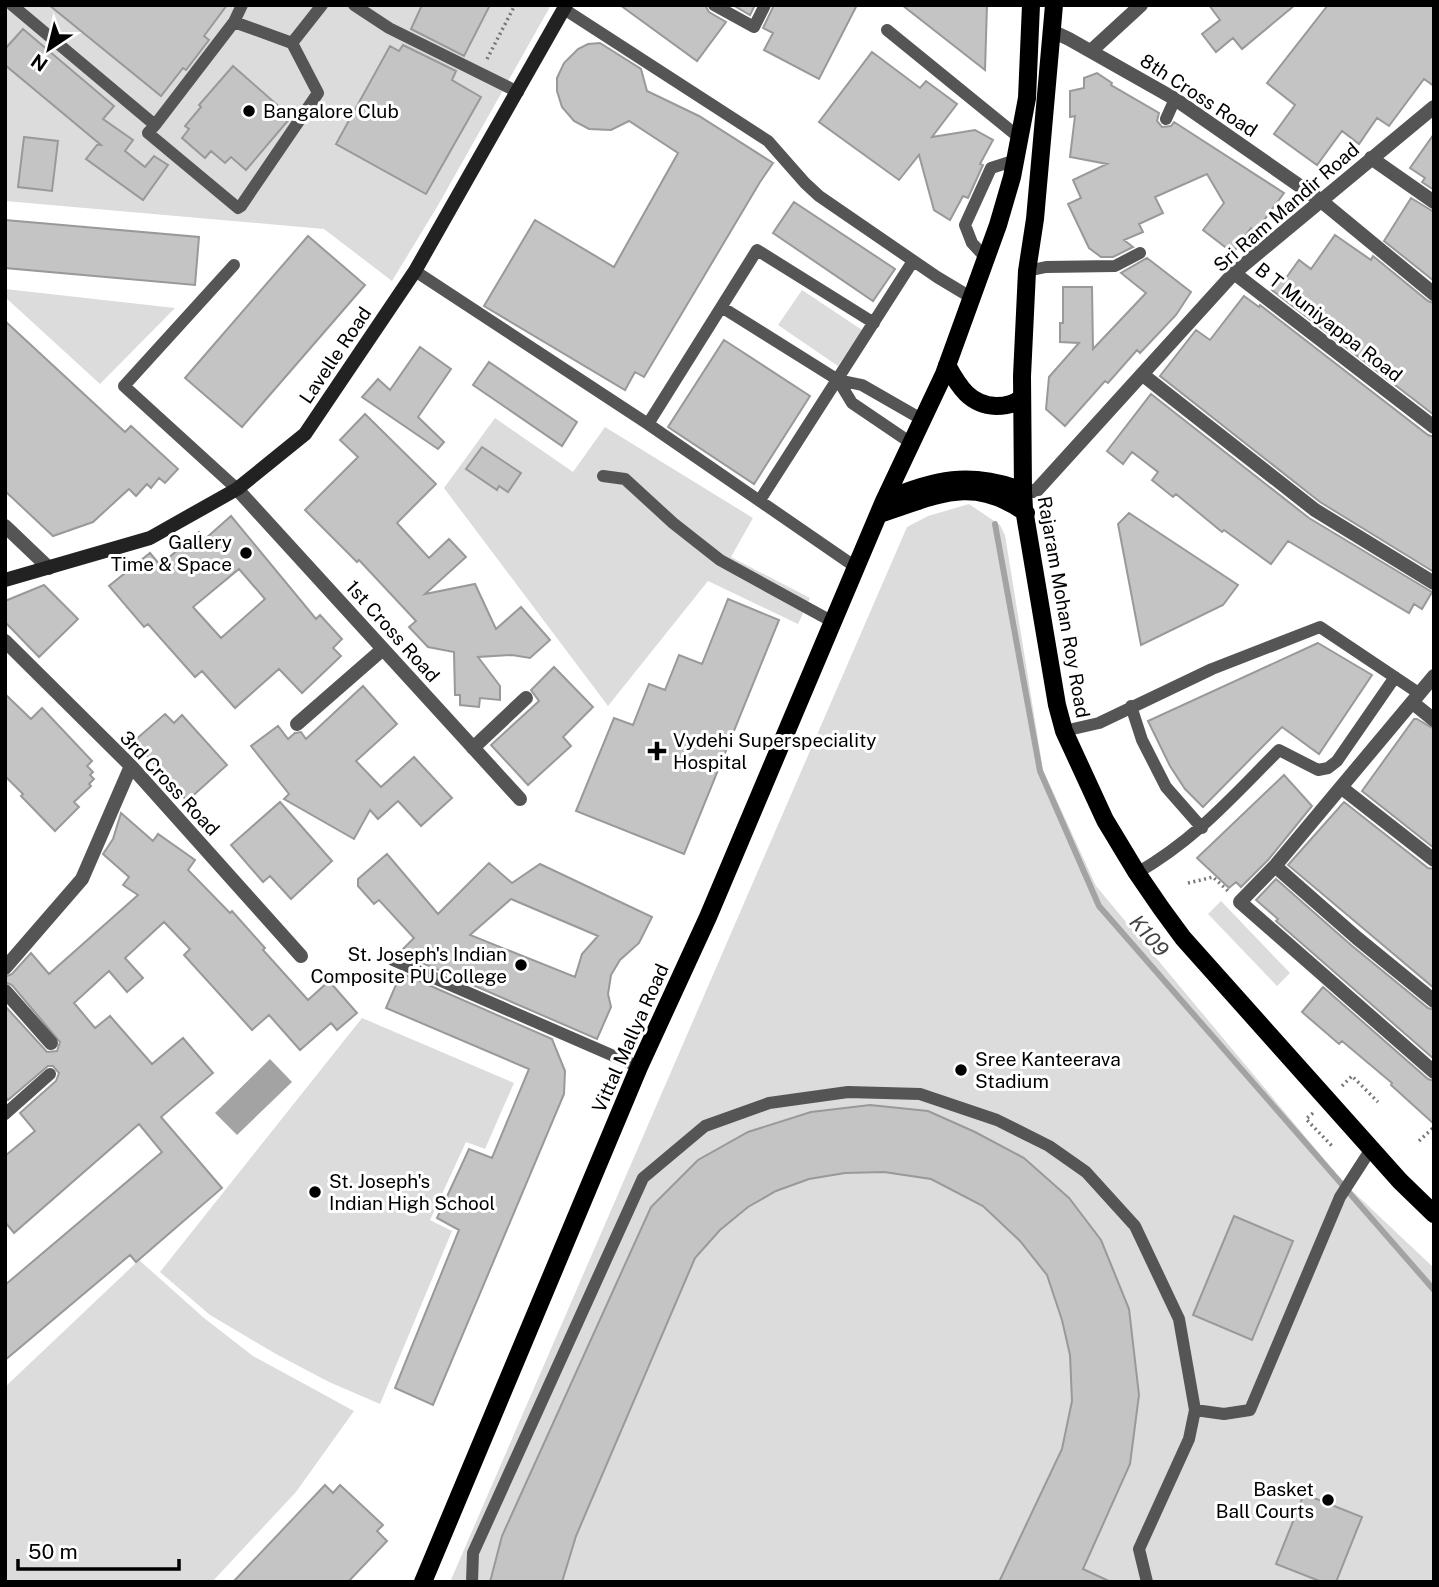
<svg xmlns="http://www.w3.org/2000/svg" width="1439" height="1587" viewBox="0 0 1439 1587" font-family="'Public Sans',sans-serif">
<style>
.green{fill:#dcdcdc}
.water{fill:#a3a3a3}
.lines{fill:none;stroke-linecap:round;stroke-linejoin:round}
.stream{stroke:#a3a3a3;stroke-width:6}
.building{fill:#c4c4c4;stroke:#999;stroke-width:2;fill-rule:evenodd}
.path{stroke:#777;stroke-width:3.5;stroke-dasharray:2 3.5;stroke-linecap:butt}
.lane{stroke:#555;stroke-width:12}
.street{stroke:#555;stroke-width:14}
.secondary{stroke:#222;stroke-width:14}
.primary{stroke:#000;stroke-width:18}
.poi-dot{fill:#000;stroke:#fff;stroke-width:2.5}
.labels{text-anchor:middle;stroke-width:6;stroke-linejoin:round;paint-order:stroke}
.street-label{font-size:19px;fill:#000;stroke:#fff}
.poi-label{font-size:19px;fill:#000;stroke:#fff;text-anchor:start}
.water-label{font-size:21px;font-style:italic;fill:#444;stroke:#fff}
</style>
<rect width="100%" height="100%" fill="#fff"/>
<path class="green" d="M5,5h546l-114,202 -45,74 -68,-52 -319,-28z
M5,289l170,19 -75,76 -95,-87z
M802,290l60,40 -24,36 -60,-41z
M495,418l78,54 32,-45 148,91 -22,39 79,41 -12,26 -90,-43 -100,125 -164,-218z
M969,504l31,21 5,10 38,235 53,116 248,297 90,85v314h-984l457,-1055 21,-11z
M1221,901l69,72 -13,13 -69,-72z
M362,1018l152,65 -29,66 -19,-7 -36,78 22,11 -72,173 -51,-22 -53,-28 -66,-39 -50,-43z
M139,1260l65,58 49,38 101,55 -58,81 -84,90h-207v-195z"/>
<path class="water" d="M270,1059l22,23 -55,53 -22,-22z"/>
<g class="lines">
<path class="stream" d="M995,524l45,247 59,135 335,384"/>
</g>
<path class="building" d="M49,5h178l-23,31 5,4 -23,30 -3,-2 -22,28z
M422,5h68l-26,51 -53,-27z
M620,5h85l4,7 17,10 -29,39z
M733,5h22l-5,10z
M774,5h83l-38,74 -55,-29 9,-17 -10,-5z
M902,5h85l-2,65z
M1209,5h86l-53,44 -9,-11 -17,14 -14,-18 18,-14z
M1328,5h106v81l-10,-7 -35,47 -12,-8 -18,26 -17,-13 -25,34 -43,-31 21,-29 -28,-22z
M23,29l91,77 -11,13 30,21 -8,11 20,16 9,-11 14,9 -25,35 -57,-41 11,-14h4l-96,-80v-16z
M600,43l41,26 6,22 52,25 74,47 -13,19 -116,195 -9,-5 -10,18 -141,-84 51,-86 79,47 64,-114 -49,-32 -18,9 -22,-1 -15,-8 -12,-14 -5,-16v-13l7,-15 14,-14 10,-5z
M403,45l53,26 -4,9 29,17 -55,97 -90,-50 54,-98 9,5z
M872,52l48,36 6,-7 31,23 -25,33 43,-7 18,10 -13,24 3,1 -15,33 -5,-2 -13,24 -16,-10 -15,-55 -20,25 -80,-58z
M233,66l58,51 -45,53 -15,-13 -6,6 -14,-12 -6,7 -23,-20 7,-9 -4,-3 16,-19 -2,-2z
M1097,73l15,10 -1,2 48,28 -2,8 5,6 9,-1 3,-4 110,71 -28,38 -5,-3 -18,25 -30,-23 21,-27 -17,-29 -52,23 8,16 -24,11 4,8 -19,8 9,7 -20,10h-12l-12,-9 -21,-44 13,-6 -8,-18 34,-16 -37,-7 5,-41 -5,1v-26l14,-3v-10z
M1434,134v56l-12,-8 3,-4 -15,-10z
M24,137l34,4 -6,50 -34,-4z
M1411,198l23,14v69l-50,-40z
M794,202l101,67 -22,32 -100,-68z
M5,220l194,17 -4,48 -190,-17z
M1335,235l36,25 2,-4 55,45 6,2v112l-162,-125 11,-14 3,2 13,-18 12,9z
M308,236l57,49 -123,142 -57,-49z
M1147,258l44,34 -15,23 -36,38 -3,-3 -29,33 -3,-2 -40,45 -19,-17 3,-32 30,-34 -19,-1v-19h3v-36h29l1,62 53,-56 -25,-20z
M1244,296l15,11 1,-2 168,130 6,2v135l-114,-70 -160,-126 36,-46 14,10z
M5,321l120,111 6,-6 47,43 -13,14 -6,-5 -8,10 -4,-4 -11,12 -7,-7 -36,33 -40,14 -48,-45z
M724,340l86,56 -56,88 -86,-57z
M420,347l31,22 -33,48 26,25 -6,7 -76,-52 16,-18 12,11z
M489,362l88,60 -15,24 -89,-61z
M1151,394l158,124 123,74 -10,17 -8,-5 -5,9 -121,-72 -17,23 -47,-34 -2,2 -46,-38 -3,3 -21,-17 6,-8 -26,-20 -9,12 -16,-13z
M365,414l71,70 -39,39 32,35 20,-19 17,18 -41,37 50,-10 21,45 25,-22 29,33 -20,18 -18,-3 -34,2 22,29v14l-20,-2 -1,9 -19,-2v-10h-5l-1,-43 -26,-5 -19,-20 7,-6 -57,-61 -2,2 -52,-52 53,-53 -18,-17z
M482,447l39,26 -13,19 -9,-6 -2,4 -31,-21z
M1129,513l109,72 -15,20 -82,40 -23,-121z
M231,516l85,103 4,-4 22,24 -9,9 8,8 -39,37 -23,-24 -44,39 -33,-37 -7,6 -47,-53 -4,3 -35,-41 41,-33 10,12 39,-33 6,7zM239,569l26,30 -44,39 -28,-31z
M44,585l34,34 -39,38 -34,-35v-21z
M728,599l51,21 -95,234 -108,-43 38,-93 19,7 16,-41 16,6 14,-35 23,9z
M1318,643l54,32 -53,79 -37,-27 -79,80 -18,-18 -15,-23 -22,-45z
M554,667l39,40 -30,30 8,9 -43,39 -37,-40 48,-44 -8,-11z
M363,686l34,38 -41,37 25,26 33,-30 38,41 -31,28 -23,-25 -20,18 -8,-9 -16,29 -70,-40 5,-5 -38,-48 27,-20 10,13 7,-6 6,-1 5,7z
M5,694l26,25 11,-11 50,53 -5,5 6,6 -3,3 4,4 -5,5 2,2 -17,16 5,5 -24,24 -34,-35 2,-2 -18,-18z
M165,714l9,9 8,-8 45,50 -40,36 -53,-60z
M1414,719h3l17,10v119l-72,-57z
M1284,775l28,31 -44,54 -27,27 -5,-5 -7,6 -32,-30z
M280,802l52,59 -41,38 -21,-23 -7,6 -32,-37z
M1344,802l84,66 6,1v119l-146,-123z
M121,813l32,28 5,-7 37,26 -7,10 42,43 2,-2 33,37 -2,2 45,50 21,-19 28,32 -20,17 -6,-7 -31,27 -31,-35 -17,15 -68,-75 6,-6 -26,-27 -39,36 18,20 -16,14 -18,-21 -35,32 21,25 15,-12 42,48 31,-26 30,35 -52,44 61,71 -86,74 -6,-7 -125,105v-75l157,-133 -23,-28 -125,109 -9,-11v-66l30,-25 -15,-18 36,-32 3,-8 -6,-7h-5l-40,34 -3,-4v-90l42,46 10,-1 3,-9 -48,-57 -7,-3v-5l7,-3 19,-21 18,21 89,-79 -15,-10 6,-8 -26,-23 10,-15z
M387,854l51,60 51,-51 23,20 28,-19 112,53 -13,26 -19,17 -9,15 -3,19 3,13 -14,32 -198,-86 15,-15 -35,-38 -5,4 -16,-18v-7zM511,899l87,37 -16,18 -7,23 -105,-42z
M1276,879l75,66 77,63 6,2v49l-158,-138 2,-2 -22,-19z
M401,973l151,66 13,32 -1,23 -131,311 -38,-17 64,-158 -22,-12 32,-69 23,9 37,-89 -143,-61z
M1323,987l105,92 6,2v43l-43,-39 1,-2 -50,-42 -3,3 -37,-32z
M870,1105l58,6 47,21 49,26 45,40 32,42 28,69 10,86 -9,69 -47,105 28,13h-112l63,-133 10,-48 -2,-46 -8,-35 -15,-45 -27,-34 -37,-35 -52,-27 -47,-7 -39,1 -36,6 -33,12 -28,16 -28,23 -25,28 -119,278 -14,46h-72l12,-46 149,-329 47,-47 50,-28 63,-20z
M1234,1216l59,25 -41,99 -59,-25z
M325,1485l8,8 7,-8 43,40 -6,6 10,10 -39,41h-115z
M1304,1494l58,23 -26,65h-14l-46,-18z"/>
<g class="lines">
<path class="path" d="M487,59l28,-54
M1188,883l25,-6 15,14
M1342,1086l10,-10 26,26
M1313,1113l-7,6 26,27
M1419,1141l15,-14"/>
<path class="lane" d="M12,5l143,120 79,-103 8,-17
M354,5l35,23 129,64
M714,5l40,22 11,-22
M564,9l204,132 37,42 14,13 118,81 35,21
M234,22l58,21
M887,30l134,109
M1166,119l9,-20
M155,125l-7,8 90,75 3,-2 77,-113 -26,-50 30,-38
M986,258l-14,-15 -7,-18 26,-57 25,-8
M234,265l-110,121 113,103
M415,271l233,153 209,144
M1027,271l19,-4 69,-1 25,-13
M723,308l115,72 24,5 61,35
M838,380l14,23 59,40
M648,424l109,-174 117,73
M603,476l22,3 48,44 47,37 113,62
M760,500l153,-239
M1131,706l11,34 24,47 36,41
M1064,731l35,-8 113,-54 108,-42 100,67
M1137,873c59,-34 94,-75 142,-123l39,20 10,-2 9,-7 58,-84
M393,960l246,107
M5,1114l45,-40
M1195,1410l29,4 26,-4 90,-213 31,-48
M472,1582l1,-29 170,-375 62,-52 64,-23 79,-11 72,2 77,26 52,26 37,26 49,54 44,93 16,91 -6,29 -50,110 8,33"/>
<path class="street" d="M1052,31l17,8 106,60 145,101 114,94
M1091,51l50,-46
M1371,158l63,44
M1234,273l200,154
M1143,375l172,135 119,73
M237,489l283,310
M1023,491h13l198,-218 200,-166
M5,526l44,42
M5,641l126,125 170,190
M1434,676l-159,190 -35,36 194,170
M1413,703l21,17
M297,724l86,-75
M473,748l53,-50
M1342,788l92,72
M1275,866l82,72 77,63
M5,968l77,-89 49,-113
M5,991l46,52"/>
<path class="secondary" d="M5,580l145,-42 87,-49 68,-55 110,-163 151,-266"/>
<path class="primary" d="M1054,5l-19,214 -8,52 -5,105 1,115 1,18 33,196 7,26 41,89 32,53 24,35 22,30 217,243 34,33
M947,365c12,22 23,40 49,41 11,0 19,-2 26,-9
M884,501c50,-22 86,-30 139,-10
M879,514c57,-18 93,-40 147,-1
M423,1582l216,-515 69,-150 176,-416 60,-127 54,-149 14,-48 15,-79 4,-93"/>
</g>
<g class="poi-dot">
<circle cx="249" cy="111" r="7"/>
<circle cx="246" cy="553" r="7"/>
<path d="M653.5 740.5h7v7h7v7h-7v7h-7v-7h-7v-7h7z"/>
<circle cx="521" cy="965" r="7"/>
<circle cx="961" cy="1070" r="7"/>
<circle cx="315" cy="1192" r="7"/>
<circle cx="1328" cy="1500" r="7"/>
</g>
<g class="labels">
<g class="street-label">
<text transform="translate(1199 95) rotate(33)" y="7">8th Cross Road</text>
<text transform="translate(1286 207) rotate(-41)" y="7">Sri Ram Mandir Road</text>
<text transform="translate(1329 322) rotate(38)" y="7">B T Muniyappa Road</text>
<text transform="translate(335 355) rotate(-56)" y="7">Lavelle Road</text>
<text transform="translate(1064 607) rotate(80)" y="7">Rajaram Mohan Roy Road</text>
<text transform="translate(393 631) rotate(48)" y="7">1st Cross Road</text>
<text transform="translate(170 783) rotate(47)" y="7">3rd Cross Road</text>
<text transform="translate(630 1038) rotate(-66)" y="7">Vittal Mallya Road</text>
</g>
<g class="poi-label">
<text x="263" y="118">Bangalore Club</text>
<text x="232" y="549" text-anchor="end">Gallery<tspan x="232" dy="22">Time &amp; Space</tspan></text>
<text x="673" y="747">Vydehi Superspeciality<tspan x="673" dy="22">Hospital</tspan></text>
<text x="507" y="961" text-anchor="end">St. Joseph's Indian<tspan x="507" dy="22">Composite PU College</tspan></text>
<text x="975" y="1066">Sree Kanteerava<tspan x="975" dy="22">Stadium</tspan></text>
<text x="329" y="1188">St. Joseph's<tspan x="329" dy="22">Indian High School</tspan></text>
<text x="1314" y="1496" text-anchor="end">Basket<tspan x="1314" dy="22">Ball Courts</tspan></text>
</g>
<g class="water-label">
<text transform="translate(1149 936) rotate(49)" y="7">K109</text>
</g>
</g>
<rect width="1439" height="1587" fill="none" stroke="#000000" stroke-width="14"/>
<g transform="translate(49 49) rotate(215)" stroke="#ffffff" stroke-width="5" paint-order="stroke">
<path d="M0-5L12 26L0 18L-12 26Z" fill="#000000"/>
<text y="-10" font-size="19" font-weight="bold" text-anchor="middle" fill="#000000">N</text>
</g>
<path d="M18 1559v10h161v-10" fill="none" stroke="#000000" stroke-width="3.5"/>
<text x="28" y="1559" font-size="21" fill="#000000" stroke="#ffffff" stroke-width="5" paint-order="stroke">50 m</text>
</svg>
